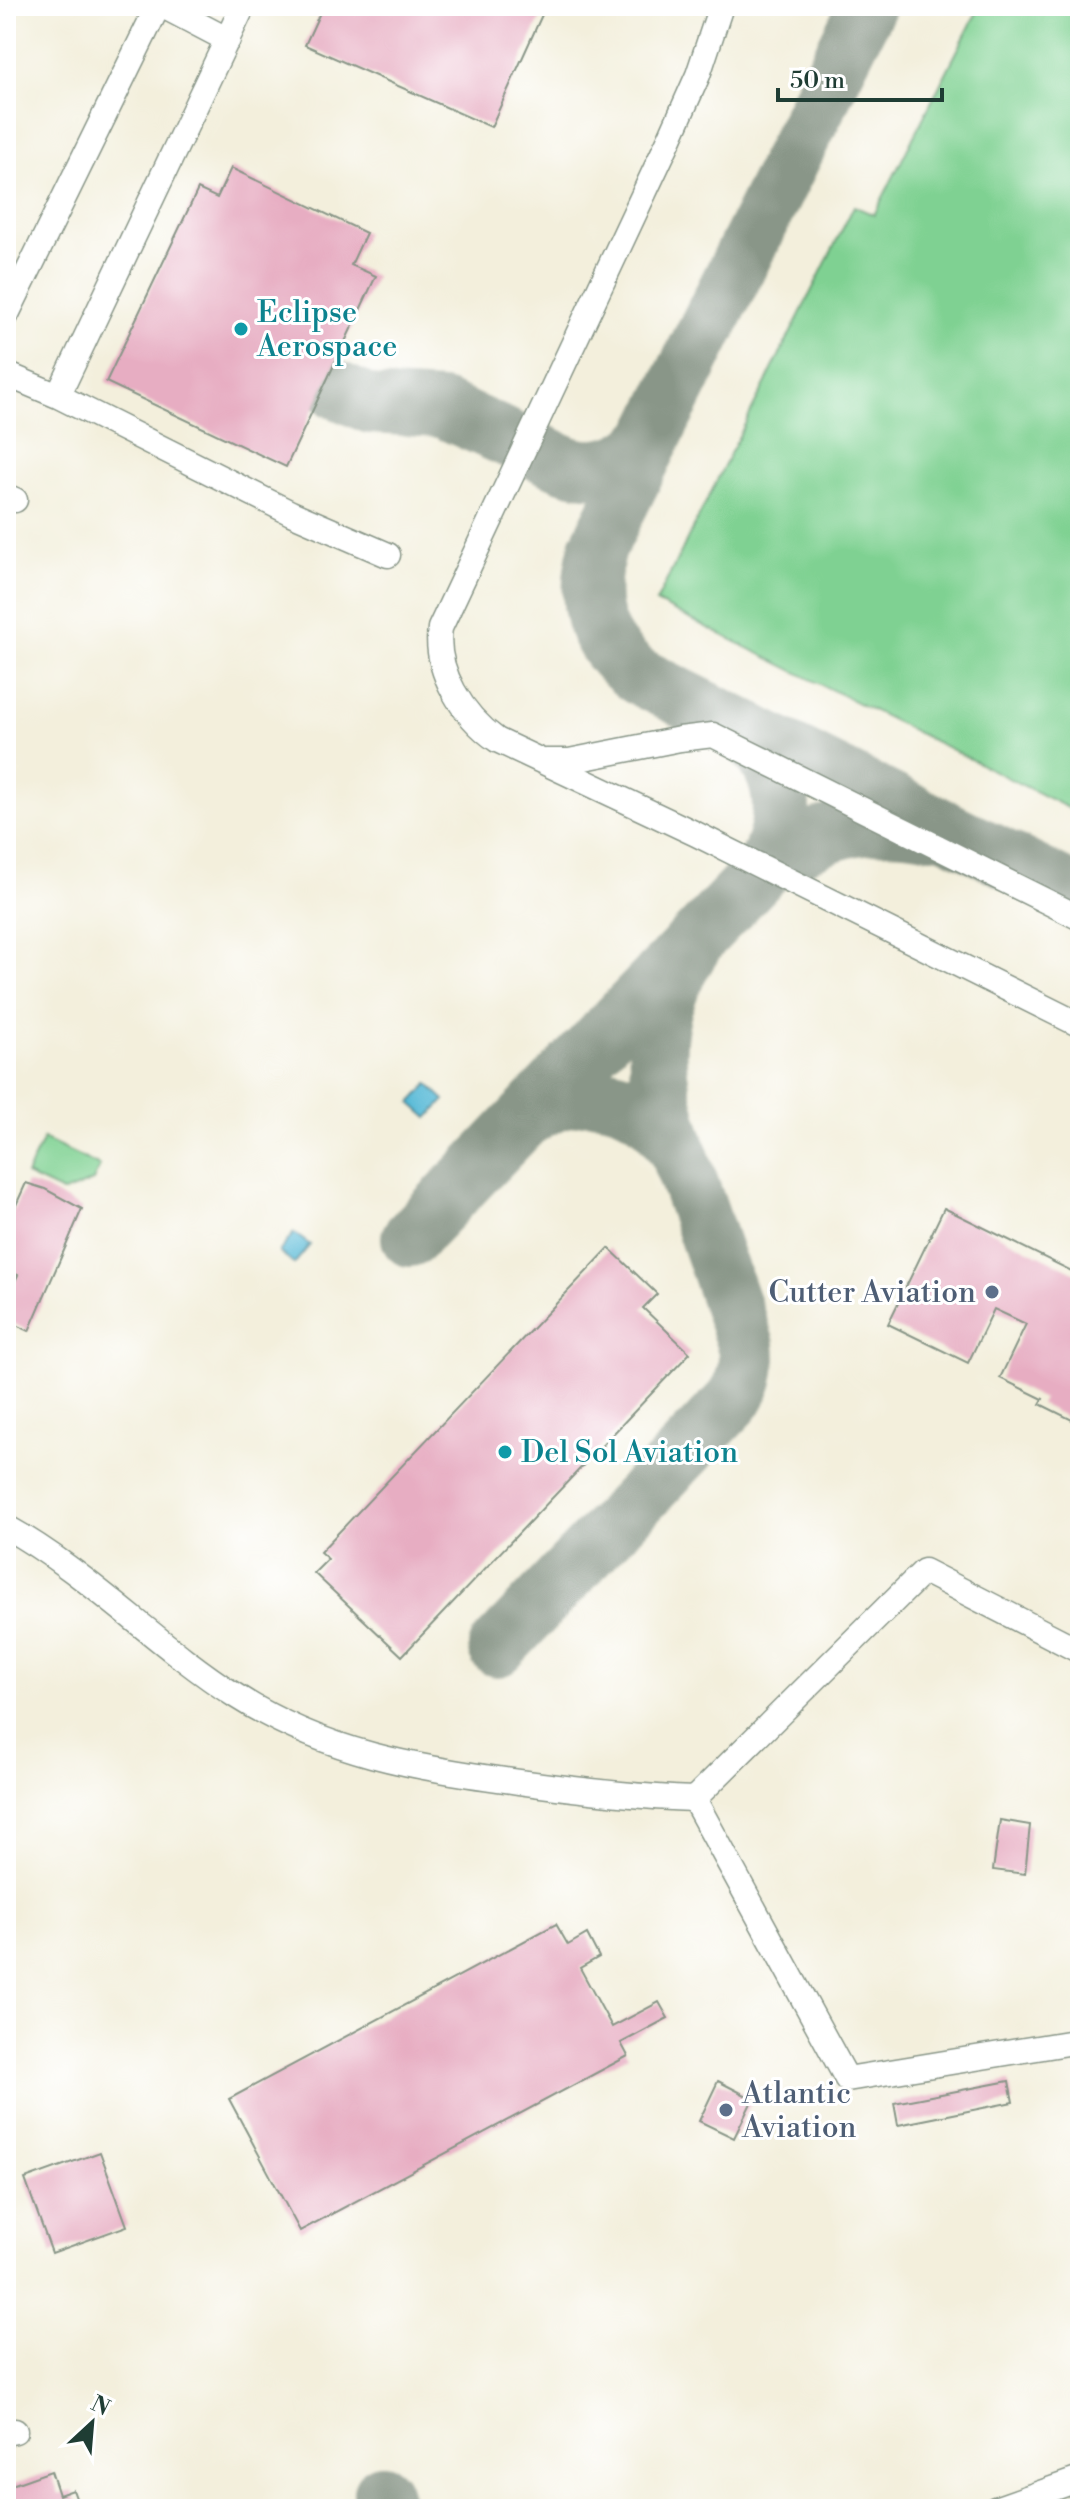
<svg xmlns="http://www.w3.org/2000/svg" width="1086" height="2515" viewBox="0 0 1086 2515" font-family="'Libre Bodoni',serif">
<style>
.green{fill:#7fd192;stroke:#4f8763;stroke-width:2}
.water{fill:#59bad7;stroke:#3c7c86;stroke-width:2}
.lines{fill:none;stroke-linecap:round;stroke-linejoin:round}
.taxiway{stroke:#899688;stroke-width:58}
.building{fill:#e7adc2}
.minor-casing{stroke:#899688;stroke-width:27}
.minor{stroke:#fff;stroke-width:24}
.culture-dot{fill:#0f9aa8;stroke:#fff;stroke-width:3}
.service-dot{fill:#5c6f8a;stroke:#fff;stroke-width:3}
.labels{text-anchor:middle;stroke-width:6;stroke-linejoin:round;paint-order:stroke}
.culture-label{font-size:30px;fill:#0d838f;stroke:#fff;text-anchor:start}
.service-label{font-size:30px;fill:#4e5e75;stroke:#fff;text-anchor:end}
</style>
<rect width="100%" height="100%" fill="#fff"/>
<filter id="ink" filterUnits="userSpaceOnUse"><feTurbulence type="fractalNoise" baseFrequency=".0125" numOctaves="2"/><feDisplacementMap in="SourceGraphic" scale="16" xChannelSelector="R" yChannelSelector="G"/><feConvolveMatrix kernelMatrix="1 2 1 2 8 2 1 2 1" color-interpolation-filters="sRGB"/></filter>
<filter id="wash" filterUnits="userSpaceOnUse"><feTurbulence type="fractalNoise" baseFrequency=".006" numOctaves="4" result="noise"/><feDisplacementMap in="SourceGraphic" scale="32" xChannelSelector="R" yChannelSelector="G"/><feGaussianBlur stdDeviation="1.8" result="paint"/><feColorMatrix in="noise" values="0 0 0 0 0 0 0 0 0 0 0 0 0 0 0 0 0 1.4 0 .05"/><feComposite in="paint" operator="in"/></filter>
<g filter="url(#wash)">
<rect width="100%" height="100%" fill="#f3efdc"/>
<path class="green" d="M980,6h36l14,7 15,-7h35v808l-424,-212 198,-396 20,9z
M43,1139l57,27 -7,15 -29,12 -38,-18z"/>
<path class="water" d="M428,1084l17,16 -17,18 -17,-15z
M294,1233l16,12 -16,19 -15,-12z"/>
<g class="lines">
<path class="taxiway" d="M867,6l-269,542c-15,55 -6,93 40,128l442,220
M337,390l34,15 71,4 124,55c34,11 64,1 87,-27
M739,729c48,38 52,86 26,139
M528,1117c56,-39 117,-24 150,35
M410,1238l355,-370c48,-37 106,-52 166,-39
M497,1648l236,-247c12,-17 16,-34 13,-55 -17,-50 -35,-100 -52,-150 -35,-99 -63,-165 6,-260
M382,2493l5,16"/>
</g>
<g id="blocks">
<path class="building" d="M323,6h223l-55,121 -186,-82z
M231,168l135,65 -15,32 25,11 -90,191 -180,-85 92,-193 19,9z
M26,1183l19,6 37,20 -53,122 -23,-11v-19l12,-26 -12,-5v-43z
M944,1208l136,67v149l-40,-20 3,-5 -43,-21 26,-54 -32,-15 -26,54 -80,-39z
M609,1248l48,46 -14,14 47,45 -288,303 -88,-83 14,-14 -8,-7z
M1000,1820l30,5 -5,49 -32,-4z
M556,1924l12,21 19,-11 12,23 -19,11 32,59 47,-25 9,16 -47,25 7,13 -328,175 -71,-132z
M718,2081l35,18 -19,39 -35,-17z
M1009,2081l4,21 -115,23 -4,-22z
M100,2152l27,74 -75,27 -27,-74z
M51,2471l8,24 14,-5 7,19h-70l-4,-22z"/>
</g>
</g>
<g filter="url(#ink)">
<use href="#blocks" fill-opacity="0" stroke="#899688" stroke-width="2"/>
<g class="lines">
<defs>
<path id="minor" d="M163,6l65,34
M721,6l-23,69 -28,63 -230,490c-6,43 23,88 57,112l199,94 384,191
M6,316l152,-310
M6,374l52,22 233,117 97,42
M58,396l185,-390
M6,496l9,4
M546,761h23l111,-22 33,-4 367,183
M6,1527c83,46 150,118 230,169 89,57 180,72 283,86 58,8 116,15 175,17
M1080,1651l-156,-80 -230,228 153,280 233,-38
M6,2433l9,-2
M995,2509l85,-30"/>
</defs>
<use href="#minor" class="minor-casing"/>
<use href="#minor" class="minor"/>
</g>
</g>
<g class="culture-dot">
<circle cx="241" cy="329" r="8"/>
<circle cx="505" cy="1452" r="8"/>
</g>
<g class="service-dot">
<circle cx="992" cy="1292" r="8"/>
<circle cx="726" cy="2110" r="8"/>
</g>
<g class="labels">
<g class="culture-label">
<text x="257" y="322">Eclipse<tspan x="257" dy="34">Aerospace</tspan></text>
<text x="521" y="1462">Del Sol Aviation</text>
</g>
<g class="service-label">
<text x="976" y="1302">Cutter Aviation</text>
<text x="742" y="2103" text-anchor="start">Atlantic<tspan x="742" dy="34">Aviation</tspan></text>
</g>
</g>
<rect width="1086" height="2515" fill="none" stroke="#fff" stroke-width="32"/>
<g transform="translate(92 2423) rotate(26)" stroke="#ffffff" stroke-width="6" paint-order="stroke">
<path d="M0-6L14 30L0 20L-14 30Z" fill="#1f3d34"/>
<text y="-12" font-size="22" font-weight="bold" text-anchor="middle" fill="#1f3d34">N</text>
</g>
<path d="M778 88v12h164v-12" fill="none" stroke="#1f3d34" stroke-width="4"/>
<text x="790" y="88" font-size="24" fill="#1f3d34" stroke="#ffffff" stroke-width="6" paint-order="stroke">50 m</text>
</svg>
